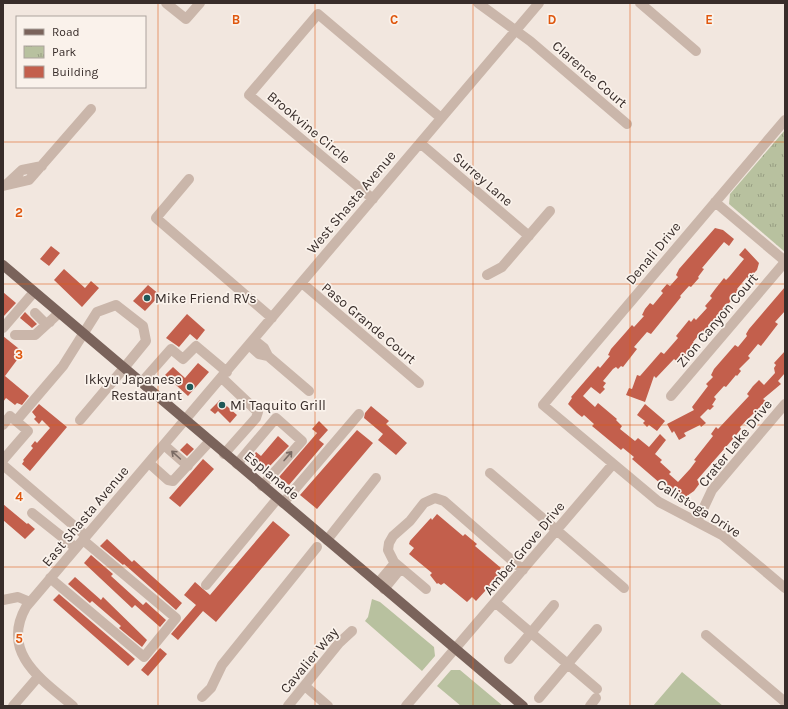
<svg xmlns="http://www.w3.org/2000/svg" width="788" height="709" viewBox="0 0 788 709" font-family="Karla,sans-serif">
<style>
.grass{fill:#b8c19f}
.park{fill:url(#park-tufts)}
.building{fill:#c35f4c}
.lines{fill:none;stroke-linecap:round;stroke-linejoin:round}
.minor{stroke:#cab6aa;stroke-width:10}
.major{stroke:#7a635b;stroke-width:10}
.oneway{stroke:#7a6b64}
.grid{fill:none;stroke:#df570e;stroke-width:1;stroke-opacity:0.55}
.poi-dot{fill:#205958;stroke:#faf2eb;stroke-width:1.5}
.labels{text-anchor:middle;stroke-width:3.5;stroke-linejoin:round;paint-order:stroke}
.street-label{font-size:14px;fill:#382d2a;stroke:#faf2eb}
.poi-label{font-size:14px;fill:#382d2a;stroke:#faf2eb;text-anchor:start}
.grid-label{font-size:13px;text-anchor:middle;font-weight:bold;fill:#df570e;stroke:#faf2eb;stroke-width:3.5;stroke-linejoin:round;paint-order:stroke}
</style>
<defs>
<pattern id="park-tufts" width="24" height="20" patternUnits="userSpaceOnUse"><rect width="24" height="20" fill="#b8c19f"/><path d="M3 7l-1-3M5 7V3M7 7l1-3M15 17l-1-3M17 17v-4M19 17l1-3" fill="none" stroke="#979d82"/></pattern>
</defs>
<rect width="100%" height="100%" fill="#f2e7df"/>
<path class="grass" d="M372,599l8,3 54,45 1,9 -13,15 -57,-50 3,-4z
M451,670h9l43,36h-42l-24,-20z
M682,672l41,34h-70z"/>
<path class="park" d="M785,130v122l-56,-48 1,-10z"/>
<path class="building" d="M715,228l8,2 11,9 -5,7 -5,-4 -22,26 2,1 -6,8 1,1 -8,9 -2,-1 -9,10 1,1 -30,37 -4,-2 -13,15 3,2 -14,18 -2,-1 -3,3 -2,-2 -3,2 -10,12 3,2 -3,4 2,2 -5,5 -9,-7 -8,9 12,11 3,-4 19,16 -1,1 6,6 -2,3 15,12 3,-3 11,9 11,-13 6,6 -11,14 7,6 -2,2 11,10 -2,2 9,8 12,-13 6,-8 -2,-1 19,-24 -2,-2 5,-7 2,2 31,-33 -2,-2 6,-8 6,-6 5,5 11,-12 -1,-5 2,-3 -2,-2 11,-12v22l-7,8 3,3 -18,15 3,2 -26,26 1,2 -9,11 -35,40 3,3 -6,8 -10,7 -4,-3 -1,2 -17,-15 -1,2 -29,-25 2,-2 -11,-9 -2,2 -29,-24 2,-2 -10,-9 -2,2 -5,-4 -9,-9 4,-6 -1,-1 27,-31 2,2 10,-12 -2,-1 3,-6 15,-17 6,-7 2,2 10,-11 -2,-1 3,-6 5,-6 3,2 10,-12 -2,-2 6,-7 3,2 8,-9 -2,-2 3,-6z
M51,246l9,7 -11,13 -9,-7z
M745,248l14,15 -2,7 -9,9 -1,-2 -10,12 2,2 -3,4 -32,37 -1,-2 -10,12 1,1 -15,20 -5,-4 -18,19 -2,-2 -9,26 -19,-7 3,-7 3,1 5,-14 3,1 21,-24 3,2 14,-16 -2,-2 13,-16 2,2 3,-4 2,2 11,-12 -2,-2 7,-8 -2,-2 6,-8 8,-10 2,2 3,-3 15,-18 -5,-4z
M64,269l21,19 6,-7 8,7 -17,19 -28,-27z
M148,285l12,10 -15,16 -12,-10z
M785,287v24l-10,11 3,2 -17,22 -3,-2 -10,12 2,2 -11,11 2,2 -4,5 -1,-1 -10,12 -2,-1 -10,11 2,2 -4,6 2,1 -4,4 -2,-1 -8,8 6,6 -5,4 -1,-2 -16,8 2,3 -7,4 -5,-9 -2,2 -5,-9 27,-14 -2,-3 16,-21 -2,-2 7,-7 -2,-2 3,-6 21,-24 3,2 9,-11 -1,-2 3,-5z
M3,292l13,11 -13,14z
M25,312l12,12 -5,4 -12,-10z
M187,314l18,16 -8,10 -7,-6 -11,13 -13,-9z
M3,336l20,16 -18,24 24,20 -7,9 -5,-2 -2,2 -9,-7 -3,4z
M198,363l11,9 -21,24 -23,-21 8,-8 12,11z
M220,400l17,15 -7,8 -12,-12 -3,3 -5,-4z
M39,404l28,23 -37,44 -8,-7 2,-3 -1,-1 10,-12 -2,-2 4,-5 2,2 13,-15 -8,-8 -3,4 -5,-5 2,-2 -4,-5z
M645,404l20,17 -8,10 -8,-6 -2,2 -4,-4 2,-2 -8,-6z
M371,406l18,15 -3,3 21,19 -11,12 -18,-15 5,-6 -19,-16 1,-5z
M319,421l9,9 -9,10 5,4 -35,41 -10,-8 38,-44 -5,-4z
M357,430l16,13 -56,66 -17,-14z
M278,436l11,10 -22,23 -16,-11 5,-6 5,4z
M187,443l7,6 -7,7 -7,-6z
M203,459l11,10 -34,38 -11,-9z
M3,504l24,20 1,-1 7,6 -10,10 -22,-19z
M437,514l26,22 2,-2 12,10 -2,2 26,22 -5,6 2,1 -1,3 -21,23 -4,-4 -5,5 -23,-19 -3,2 -3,-2 -1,1 -7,-9 2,-2 -23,-19 5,-6 -5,-4 1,-3 19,-21 2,-2 1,2z
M273,521l17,14 -74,87 -13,-11 -25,29 -7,-6 25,-29 -12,-10 11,-13 15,13z
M107,539l25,23 2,-2 48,43 -6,7 -52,-46 -1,1 -23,-19z
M91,555l22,19 -2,2 32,29 3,-3 20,18 -6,7 -25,-22 -3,3 -48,-45z
M75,577l26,23 2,-3 44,43 -5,7 -23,-19 2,-2 -29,-25 -2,2 -22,-19z
M59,594l76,65 -7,7 -75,-66z
M160,648l7,6 -19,22 -7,-6z"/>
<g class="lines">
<path class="minor" d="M166,3l20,16 14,-16
M478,3l52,38 97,83
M640,3l56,48
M785,120l-242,285 116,97 63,33 63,53
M420,143l109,93
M189,179l-33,39 116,100
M7,184l15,-14 20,-4
M3,186l26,-6 62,-71
M373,199l-124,-104 69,-81 123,104
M715,202l70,59
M487,275l15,-8 48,-56
M302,283l117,100
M35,313l10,10 5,-1
M3,328l31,-36
M15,335h20l24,-22
M249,345l10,9 9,2 -4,-8 -10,-8
M268,356l41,35
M222,378l36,34 -2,6 -32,36
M141,383l30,-34 12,10 13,-13 31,26
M671,396l114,-134
M16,421l47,-55 34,-54 19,-7 27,21 3,15 -22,27 -44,52
M3,425l7,-9 18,15 -25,29
M164,445l24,21
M149,463l19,17 5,1 37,-40
M237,464l39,-46 26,23 -40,45
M3,465l83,71
M490,473l134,115
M283,503l76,-89
M32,513l44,35
M697,522l15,-32 73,-86
M327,540l49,-62
M50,578l94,79 32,-39 -93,-78
M378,583l17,-20
M206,585l72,-87
M384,589l17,-21
M426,589l-32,-27 -6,-12 1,-7 4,-7 17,-15 14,-18 11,-5 9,3 79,69
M3,600l15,-3 12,5
M496,603l101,86
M706,635l79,67
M509,659l45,-54
M305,686l23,20
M202,697l9,-9 11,-23 95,-118
M539,698l58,-69
M13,706l25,-29
M73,706c-31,-26 -73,-53 -47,-99l513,-604
M288,706l51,-63 13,-12
M406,706l207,-242
M590,706l6,-8"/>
<path class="major" d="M3,265l520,441"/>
</g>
<defs><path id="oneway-shaft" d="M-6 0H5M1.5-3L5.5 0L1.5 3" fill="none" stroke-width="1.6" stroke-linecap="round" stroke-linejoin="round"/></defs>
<g class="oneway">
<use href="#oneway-shaft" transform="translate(176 455) rotate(-138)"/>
<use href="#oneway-shaft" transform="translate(288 456) rotate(-49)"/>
</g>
<path class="grid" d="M158,3v703M315,3v703M473,3v703M630,3v703M3,142h782M3,284h782M3,425h782M3,567h782"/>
<g class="poi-dot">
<circle cx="147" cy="298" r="4"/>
<circle cx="190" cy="387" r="4"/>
<circle cx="222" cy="405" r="4"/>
</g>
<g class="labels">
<g class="street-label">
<text transform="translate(590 74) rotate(41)" y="5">Clarence Court</text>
<text transform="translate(309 127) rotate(40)" y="5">Brookvine Circle</text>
<text transform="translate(483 179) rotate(41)" y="5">Surrey Lane</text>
<text transform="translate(351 202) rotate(-50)" y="5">West Shasta Avenue</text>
<text transform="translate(653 253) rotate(-50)" y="5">Denali Drive</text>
<text transform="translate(717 320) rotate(-50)" y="5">Zion Canyon Court</text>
<text transform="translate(369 323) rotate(40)" y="5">Paso Grande Court</text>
<text transform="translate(735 443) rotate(-51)" y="5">Crater Lake Drive</text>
<text transform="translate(272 475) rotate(40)" y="5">Esplanade</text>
<text transform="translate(699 508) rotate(32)" y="5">Calistoga Drive</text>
<text transform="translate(85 516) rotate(-50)" y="5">East Shasta Avenue</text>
<text transform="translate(524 548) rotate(-50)" y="5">Amber Grove Drive</text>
<text transform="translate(309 660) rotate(-50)" y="5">Cavalier Way</text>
</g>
<g class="poi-label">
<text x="155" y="303">Mike Friend RVs</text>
<text x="182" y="384" text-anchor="end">Ikkyu Japanese<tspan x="182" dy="16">Restaurant</tspan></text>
<text x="230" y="410">Mi Taquito Grill</text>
</g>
</g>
<g class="grid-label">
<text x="236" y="24">B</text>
<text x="394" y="24">C</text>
<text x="552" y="24">D</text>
<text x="709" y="24">E</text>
<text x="19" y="217">2</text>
<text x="19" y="359">3</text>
<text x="19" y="501">4</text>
<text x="19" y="643">5</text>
</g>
<rect width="788" height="709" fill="none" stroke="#382d2a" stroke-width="8"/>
<rect x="16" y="16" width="130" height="72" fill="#faf2eb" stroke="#aca39e"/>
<rect x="24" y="29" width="20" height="6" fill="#7a635b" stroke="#aca39e"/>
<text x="52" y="36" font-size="12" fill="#382d2a">Road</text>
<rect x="24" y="46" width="20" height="12" fill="url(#park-tufts)" stroke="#aca39e"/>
<text x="52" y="56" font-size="12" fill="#382d2a">Park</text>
<rect x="24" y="66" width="20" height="12" fill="#c35f4c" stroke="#aca39e"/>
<text x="52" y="76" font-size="12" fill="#382d2a">Building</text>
</svg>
